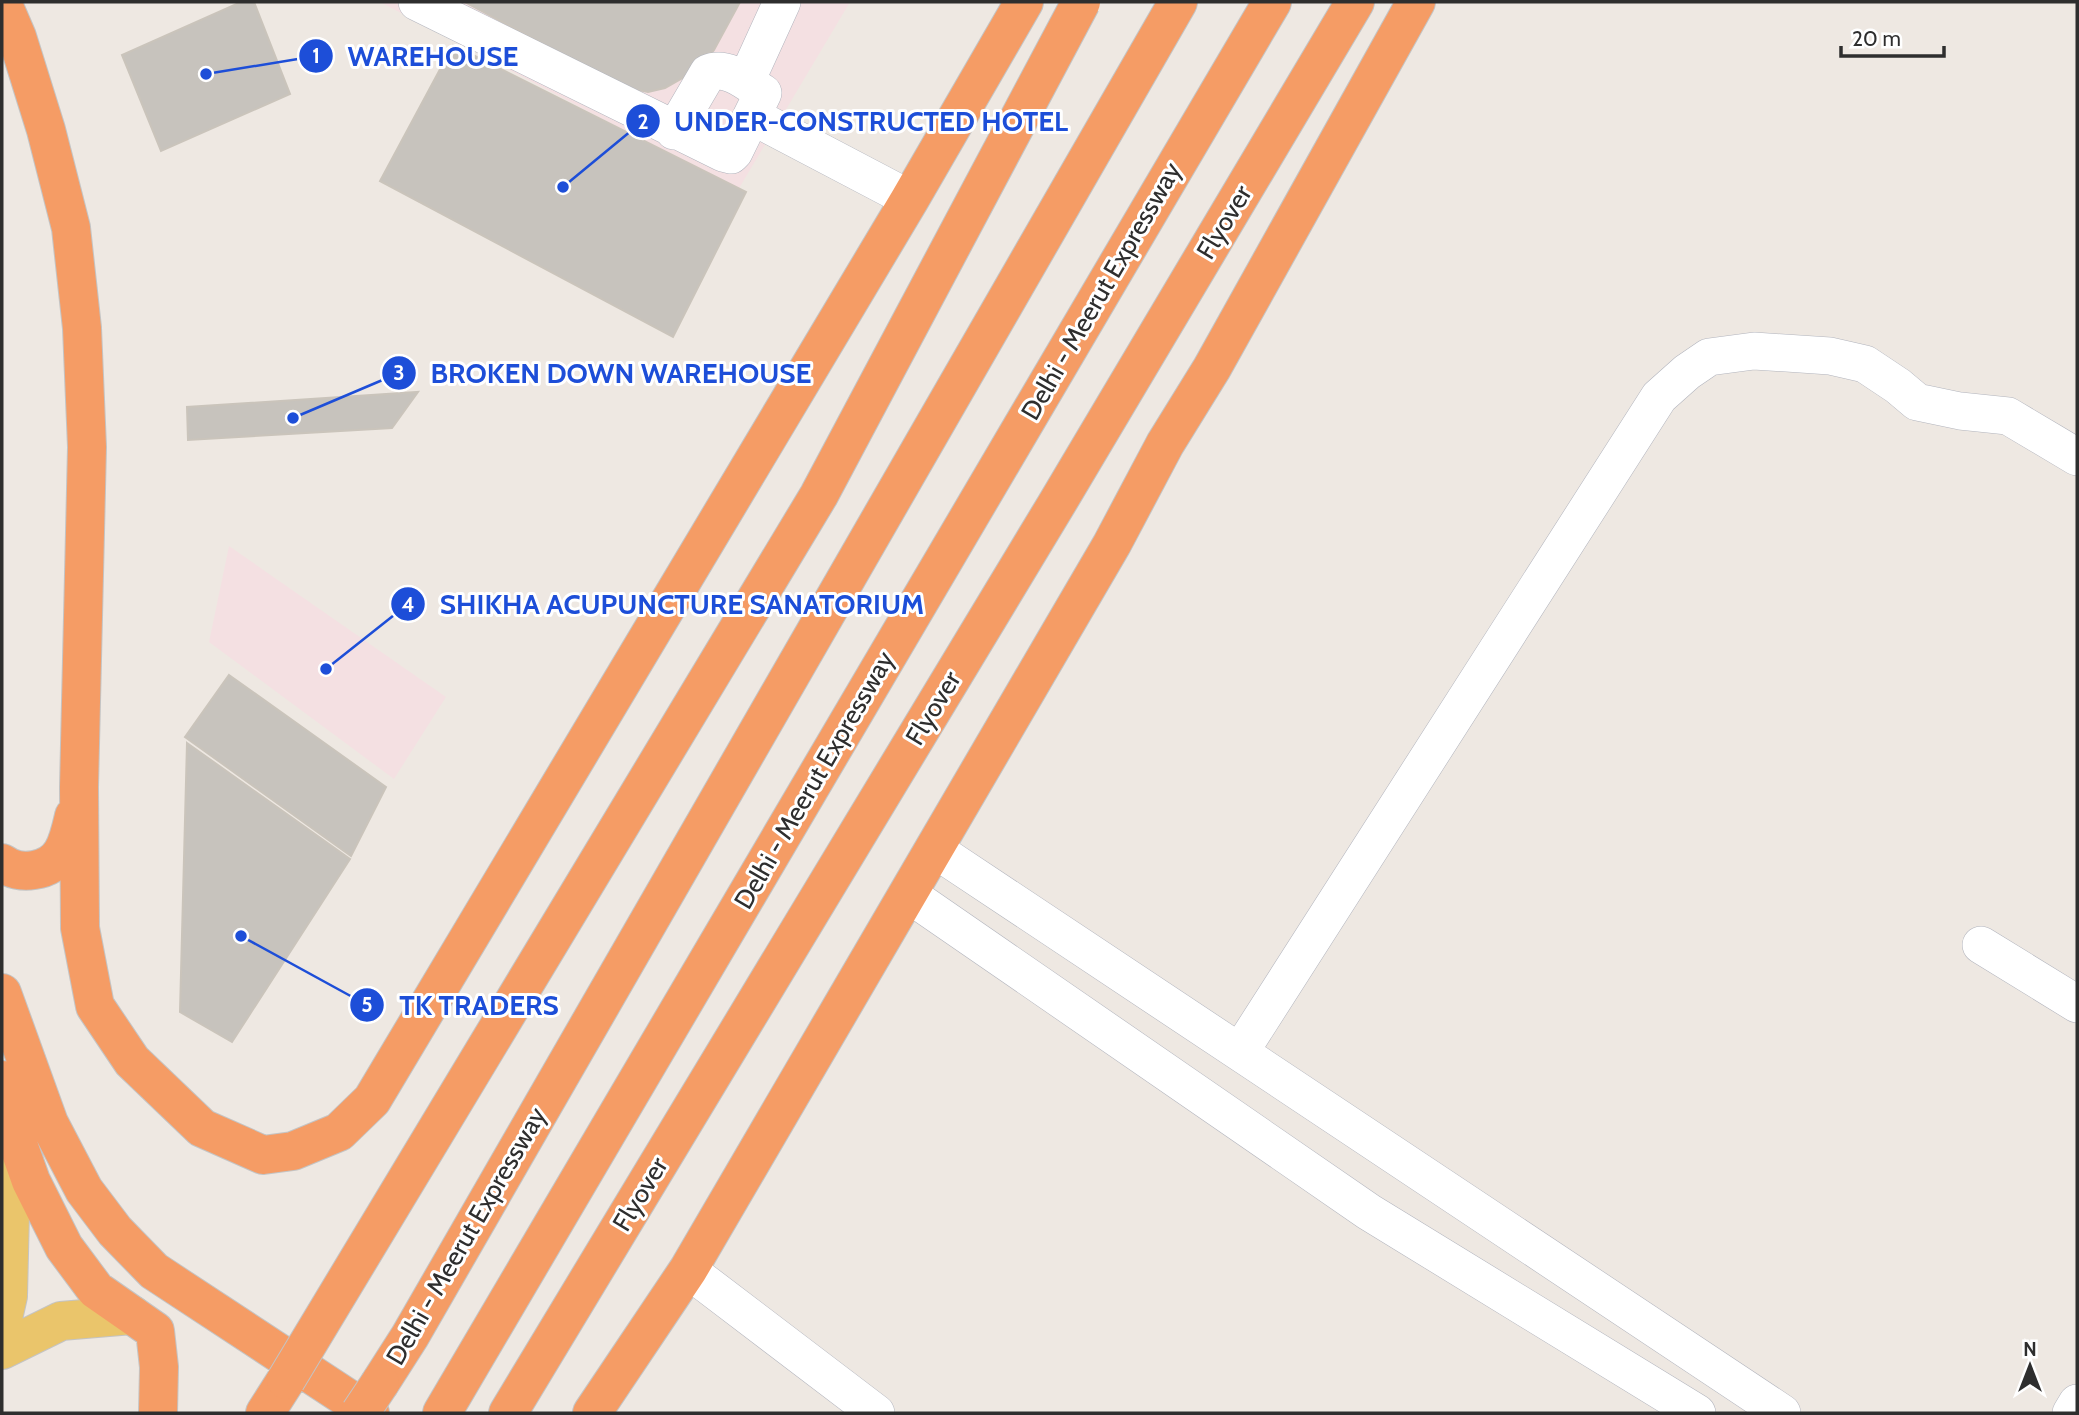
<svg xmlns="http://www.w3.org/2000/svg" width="2079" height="1415" viewBox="0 0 2079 1415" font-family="Cabin,sans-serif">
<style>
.medical{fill:#f4e0e2}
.building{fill:#c7c3bd;stroke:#cac4bb;stroke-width:2}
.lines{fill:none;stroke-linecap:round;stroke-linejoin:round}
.minor-casing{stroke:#b2b4bd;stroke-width:38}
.major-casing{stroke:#c4c4c4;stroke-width:40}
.highway-casing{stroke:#c4c4c4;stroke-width:40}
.minor{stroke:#fff;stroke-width:37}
.major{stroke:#eac56b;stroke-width:38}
.highway{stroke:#f59c65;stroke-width:38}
.highway-bridge-casing{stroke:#c4c4c4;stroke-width:40;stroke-linecap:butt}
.highway-bridge{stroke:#f59c65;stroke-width:38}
.labels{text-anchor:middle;stroke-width:6;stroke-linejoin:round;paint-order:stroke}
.street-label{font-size:26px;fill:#2e2e2e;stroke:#fff}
.leader{fill:none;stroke:#1d4ed8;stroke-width:2.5}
.callout-dot{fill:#1d4ed8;stroke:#fff;stroke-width:2.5}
.mark-label{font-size:21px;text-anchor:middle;font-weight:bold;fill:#fff}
.callout-label{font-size:28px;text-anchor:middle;font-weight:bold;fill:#1d4ed8;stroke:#fff;stroke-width:6;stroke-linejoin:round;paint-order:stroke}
</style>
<rect width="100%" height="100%" fill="#eee8e2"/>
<path class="medical" d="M380,2h470l-112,188z
M229,546l217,151 -52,82 -185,-137z"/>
<path class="building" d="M241,2h13l36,92 -129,57 -39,-96z
M465,2h275l-26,48 -14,18 -35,20 -17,4 -24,-5z
M453,45l293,147 -73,145 -293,-156z
M418,392l-26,36 -204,12 -1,-33z
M229,675l157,112 -35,69 -166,-119z
M187,743l163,116 -118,183 -52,-30z"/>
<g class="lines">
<defs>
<path id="minor" d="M417,2l306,151 8,2 3,-3 29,-59c-15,-10 -36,-28 -55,-20l-34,58
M746,81l36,-79
M752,116l158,83
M934,849l848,564
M908,894l461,318 328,201
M1981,945l96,59
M1240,1052l419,-655 28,-25 22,-15 45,-6 76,5 35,8 33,22 19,16 43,9 48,5 69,41
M688,1270l188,143
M2071,1413l6,-10"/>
<path id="major" d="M2,1323l6,-27 4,-166
M2,1350l59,-29 71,-6"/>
<path id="highway" d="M2,2l15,35 29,93 25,98 11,100 5,119 -8,340 1,141 15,78 37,55 70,67 61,27 30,-4 46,-19 33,-32 538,-901 114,-197
M2,863c10,7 19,9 32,7 29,-4 34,-28 40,-54
M2,993l47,130 35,67 31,41 39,40 216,142
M2,1080l10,47 19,54 33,66 32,43 59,41 4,36 -1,46
M380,1383l30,-47 768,-1334
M265,1413l21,-33
M442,1413l830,-1411
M508,1413l548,-908 299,-503
M592,1413l96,-143 424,-726 53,-100 47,-76 204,-366"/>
</defs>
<use href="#minor" class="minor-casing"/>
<use href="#major" class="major-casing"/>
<use href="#highway" class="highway-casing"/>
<use href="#minor" class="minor"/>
<use href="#major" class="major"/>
<use href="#highway" class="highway"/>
<defs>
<path id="highway-bridge" d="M286,1380l533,-885 262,-493
M360,1413l20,-30"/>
</defs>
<use href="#highway-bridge" class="highway-bridge-casing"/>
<use href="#highway-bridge" class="highway-bridge"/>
</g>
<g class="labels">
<g class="street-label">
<text transform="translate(1224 222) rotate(-59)" y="9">Flyover</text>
<text transform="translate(1101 291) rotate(-60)" y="9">Delhi - Meerut Expressway</text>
<text transform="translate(933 708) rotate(-59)" y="9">Flyover</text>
<text transform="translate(814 780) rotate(-60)" y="9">Delhi - Meerut Expressway</text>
<text transform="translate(640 1194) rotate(-59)" y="9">Flyover</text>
<text transform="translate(466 1236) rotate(-60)" y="9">Delhi - Meerut Expressway</text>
</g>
</g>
<path class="leader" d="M206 74L316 56M563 187L643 121M293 418L399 373M326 669L408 604M241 936L367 1005"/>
<g class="callout-dot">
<circle cx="206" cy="74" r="7"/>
<circle cx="563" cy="187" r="7"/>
<circle cx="293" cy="418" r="7"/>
<circle cx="326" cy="669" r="7"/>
<circle cx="241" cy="936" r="7"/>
<circle cx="316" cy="56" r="18"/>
<circle cx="643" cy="121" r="18"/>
<circle cx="399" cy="373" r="18"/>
<circle cx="408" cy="604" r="18"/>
<circle cx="367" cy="1005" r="18"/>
</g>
<g class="mark-label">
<text x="316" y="63">1</text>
<text x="643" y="129">2</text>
<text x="399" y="380">3</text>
<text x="408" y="612">4</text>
<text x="367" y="1012">5</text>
</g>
<g class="callout-label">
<text x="433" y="66">WAREHOUSE</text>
<text x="871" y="131">UNDER-CONSTRUCTED HOTEL</text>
<text x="621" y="383">BROKEN DOWN WAREHOUSE</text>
<text x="682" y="614">SHIKHA ACUPUNCTURE SANATORIUM</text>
<text x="479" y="1015">TK TRADERS</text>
</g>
<rect width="2079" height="1415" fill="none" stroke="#2e2e2e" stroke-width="7"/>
<g transform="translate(2030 1366)" stroke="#ffffff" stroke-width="5" paint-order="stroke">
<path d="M0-5L12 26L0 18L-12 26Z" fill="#2e2e2e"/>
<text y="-10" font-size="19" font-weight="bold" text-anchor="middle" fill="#2e2e2e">N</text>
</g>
<path d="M1841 46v10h103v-10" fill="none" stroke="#2e2e2e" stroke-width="3.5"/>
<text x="1852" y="46" font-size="21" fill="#2e2e2e" stroke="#ffffff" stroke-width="5" paint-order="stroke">20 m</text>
</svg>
